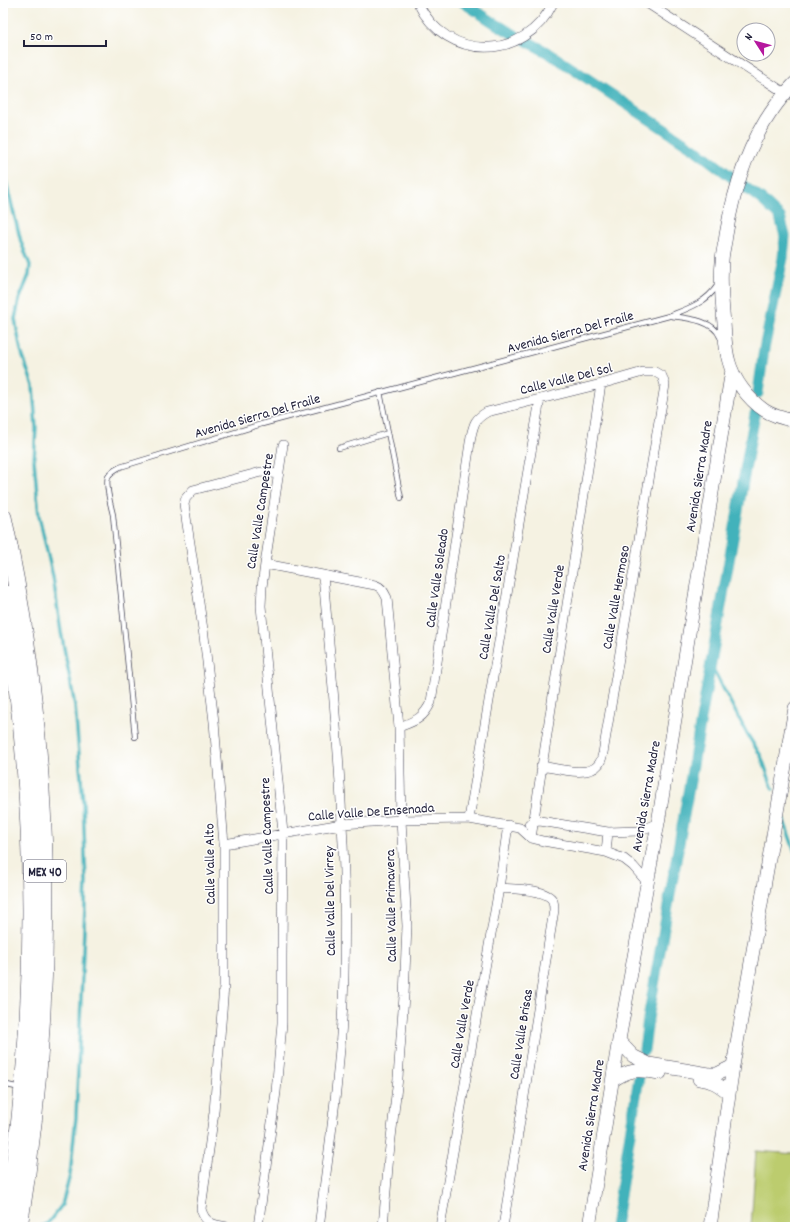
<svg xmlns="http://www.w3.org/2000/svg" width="798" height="1230" viewBox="0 0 798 1230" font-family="Dekko,sans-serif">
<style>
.grass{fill:#bccc6e;stroke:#6f7754}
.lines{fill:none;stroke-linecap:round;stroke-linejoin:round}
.stream{stroke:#42b2bb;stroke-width:3.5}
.canal{stroke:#42b2bb;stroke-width:11}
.lane-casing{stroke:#424154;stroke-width:6}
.street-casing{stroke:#424154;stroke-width:10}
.secondary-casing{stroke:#424154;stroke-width:14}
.highway-casing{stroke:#424154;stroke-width:18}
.lane{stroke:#fff;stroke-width:4.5}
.street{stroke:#fff;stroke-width:9}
.secondary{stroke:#fff;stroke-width:13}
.highway{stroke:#fff;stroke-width:17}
.labels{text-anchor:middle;stroke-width:3;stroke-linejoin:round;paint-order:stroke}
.shield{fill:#fff;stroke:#646476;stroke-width:1}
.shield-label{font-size:13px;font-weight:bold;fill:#22223b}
.street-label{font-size:14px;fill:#22223b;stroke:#fff}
</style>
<rect width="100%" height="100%" fill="#fff"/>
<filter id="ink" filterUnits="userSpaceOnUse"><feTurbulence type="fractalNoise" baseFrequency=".025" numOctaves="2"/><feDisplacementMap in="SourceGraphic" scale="8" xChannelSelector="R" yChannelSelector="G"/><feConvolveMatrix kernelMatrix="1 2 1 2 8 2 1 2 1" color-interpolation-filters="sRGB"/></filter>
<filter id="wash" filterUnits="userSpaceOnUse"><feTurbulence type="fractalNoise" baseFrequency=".012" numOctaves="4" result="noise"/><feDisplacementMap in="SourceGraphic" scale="16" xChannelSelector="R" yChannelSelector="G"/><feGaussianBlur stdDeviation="0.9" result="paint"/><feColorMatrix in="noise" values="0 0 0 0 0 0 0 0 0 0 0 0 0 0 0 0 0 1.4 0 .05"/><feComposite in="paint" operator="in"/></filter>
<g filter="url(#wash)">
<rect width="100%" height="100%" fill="#f5f2e2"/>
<path class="grass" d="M756,1151l39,3v73h-44z"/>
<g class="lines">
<path class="stream" d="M3,170l18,72 9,23 -1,10 -10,25 -4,19 6,32 12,35 3,42 -2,32 5,56 14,61 8,55 14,74 8,96 3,80 -10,235 -6,58 -8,30 -14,18 -8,4
M711,665l36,69 14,22 12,33
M784,821l11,31"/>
<path class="canal" d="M464,3l32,21 19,11
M527,41l23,13 146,96 66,50 18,17 5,19 -2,22 -19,91 -6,44
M644,1050l4,-31 107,-605
M615,1227l24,-150"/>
</g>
</g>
<g filter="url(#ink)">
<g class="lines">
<defs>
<path id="lane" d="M671,316c15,2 43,4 49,21
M380,392l21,106
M339,448l49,-15
M135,737l-22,-222c-2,-9 -8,-29 -5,-38 2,-4 8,-8 12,-10l142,-43 407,-108c18,-7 37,-13 48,-30
M3,1084l17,4"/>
<path id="street" d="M418,3c28,59 107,59 135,0
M647,3l138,90
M265,564l110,21c7,2 9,7 12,13l12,129 2,93 6,106 -3,70 -6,82 -9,77 -6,72
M399,727c16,-6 24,-8 32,-25l40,-266c3,-13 4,-17 16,-24l114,-28 42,-12h12l7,4 3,9 -62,368c-1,4 -2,9 -5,12 -10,13 -42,3 -57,1
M469,819l71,-420
M529,824l4,-2 7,-1 68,11 31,-1 19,-8
M531,838l70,-454
M224,844l118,-20 59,-4 68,-1 51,9 11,10 12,3 63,11 18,7 9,7 14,16
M606,852l2,-20
M499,888c13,1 48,0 54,13 1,3 1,7 1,9l-51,317
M228,1227c-14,-2 -23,-3 -27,-18l13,-97 10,-126v-142l-10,-122 -10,-86 -20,-132 2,-6 7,-8 68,-18 18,2
M258,1227l18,-135 6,-69v-66l1,-124 -22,-227 1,-19 3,-23 18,-119
M319,1227c11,-84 23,-167 25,-252 1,-50 1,-101 -2,-151 -3,-83 -12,-166 -19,-249
M440,1227l59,-339 9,-63"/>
<path id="secondary" d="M795,83c-40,40 -60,98 -69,152 -1,9 -4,18 -4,27 -2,20 0,41 2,61 1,12 1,26 5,39 5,18 19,37 35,48 9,6 21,9 31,11
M619,1041l14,15 16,8 60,10h8l16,-8
M699,1079c13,1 20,6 30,14
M612,1081c19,-13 26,-11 48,-8
M589,1227l28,-176 41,-228 74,-453
M710,1227l23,-161 62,-358"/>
<path id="highway" d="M3,517c51,233 54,475 16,710
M3,593c37,209 37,425 2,634"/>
</defs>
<use href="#lane" class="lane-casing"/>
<use href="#street" class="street-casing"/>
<use href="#secondary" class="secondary-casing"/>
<use href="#highway" class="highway-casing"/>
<use href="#lane" class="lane"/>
<use href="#street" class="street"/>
<use href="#secondary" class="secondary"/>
<use href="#highway" class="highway"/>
</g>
</g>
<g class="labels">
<rect class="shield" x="24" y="860" width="42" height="22" rx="3"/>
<g class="shield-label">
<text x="45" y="876">MEX 40</text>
</g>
<g class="street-label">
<text transform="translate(570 331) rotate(-15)" y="5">Avenida Sierra Del Fraile</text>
<text transform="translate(566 378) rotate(-14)" y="5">Calle Valle Del Sol</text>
<text transform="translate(257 415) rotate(-16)" y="5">Avenida Sierra Del Fraile</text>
<text transform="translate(698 476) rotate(-81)" y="5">Avenida Sierra Madre</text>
<text transform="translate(259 511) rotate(-81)" y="5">Calle Valle Campestre</text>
<text transform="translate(436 578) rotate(-82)" y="5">Calle Valle Soleado</text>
<text transform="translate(615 597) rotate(-80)" y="5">Calle Valle Hermoso</text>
<text transform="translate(491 607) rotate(-80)" y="5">Calle Valle Del Salto</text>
<text transform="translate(552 609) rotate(-81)" y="5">Calle Valle Verde</text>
<text transform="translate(645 796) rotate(-80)" y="5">Avenida Sierra Madre</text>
<text transform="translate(371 811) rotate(-4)" y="5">Calle Valle De Ensenada</text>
<text transform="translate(266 836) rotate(-92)" y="5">Calle Valle Campestre</text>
<text transform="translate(209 864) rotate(-91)" y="5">Calle Valle Alto</text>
<text transform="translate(329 901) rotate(-91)" y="5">Calle Valle Del Virrey</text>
<text transform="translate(390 906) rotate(-91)" y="5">Calle Valle Primavera</text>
<text transform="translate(461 1024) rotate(-80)" y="5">Calle Valle Verde</text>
<text transform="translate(520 1034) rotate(-81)" y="5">Calle Valle Brisas</text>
<text transform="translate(590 1115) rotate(-81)" y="5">Avenida Sierra Madre</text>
</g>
</g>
<rect width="798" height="1230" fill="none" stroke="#fff" stroke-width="16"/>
<g transform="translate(756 42) rotate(306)"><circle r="19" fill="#ffffff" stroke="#a7a7b1"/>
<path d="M0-3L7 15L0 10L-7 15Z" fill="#b5179e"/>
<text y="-6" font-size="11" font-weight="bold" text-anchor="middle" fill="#22223b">N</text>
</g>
<path d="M24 40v6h82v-6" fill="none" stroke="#22223b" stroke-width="2"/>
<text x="30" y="40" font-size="12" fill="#22223b" stroke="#ffffff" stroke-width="3" paint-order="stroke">50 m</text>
</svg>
